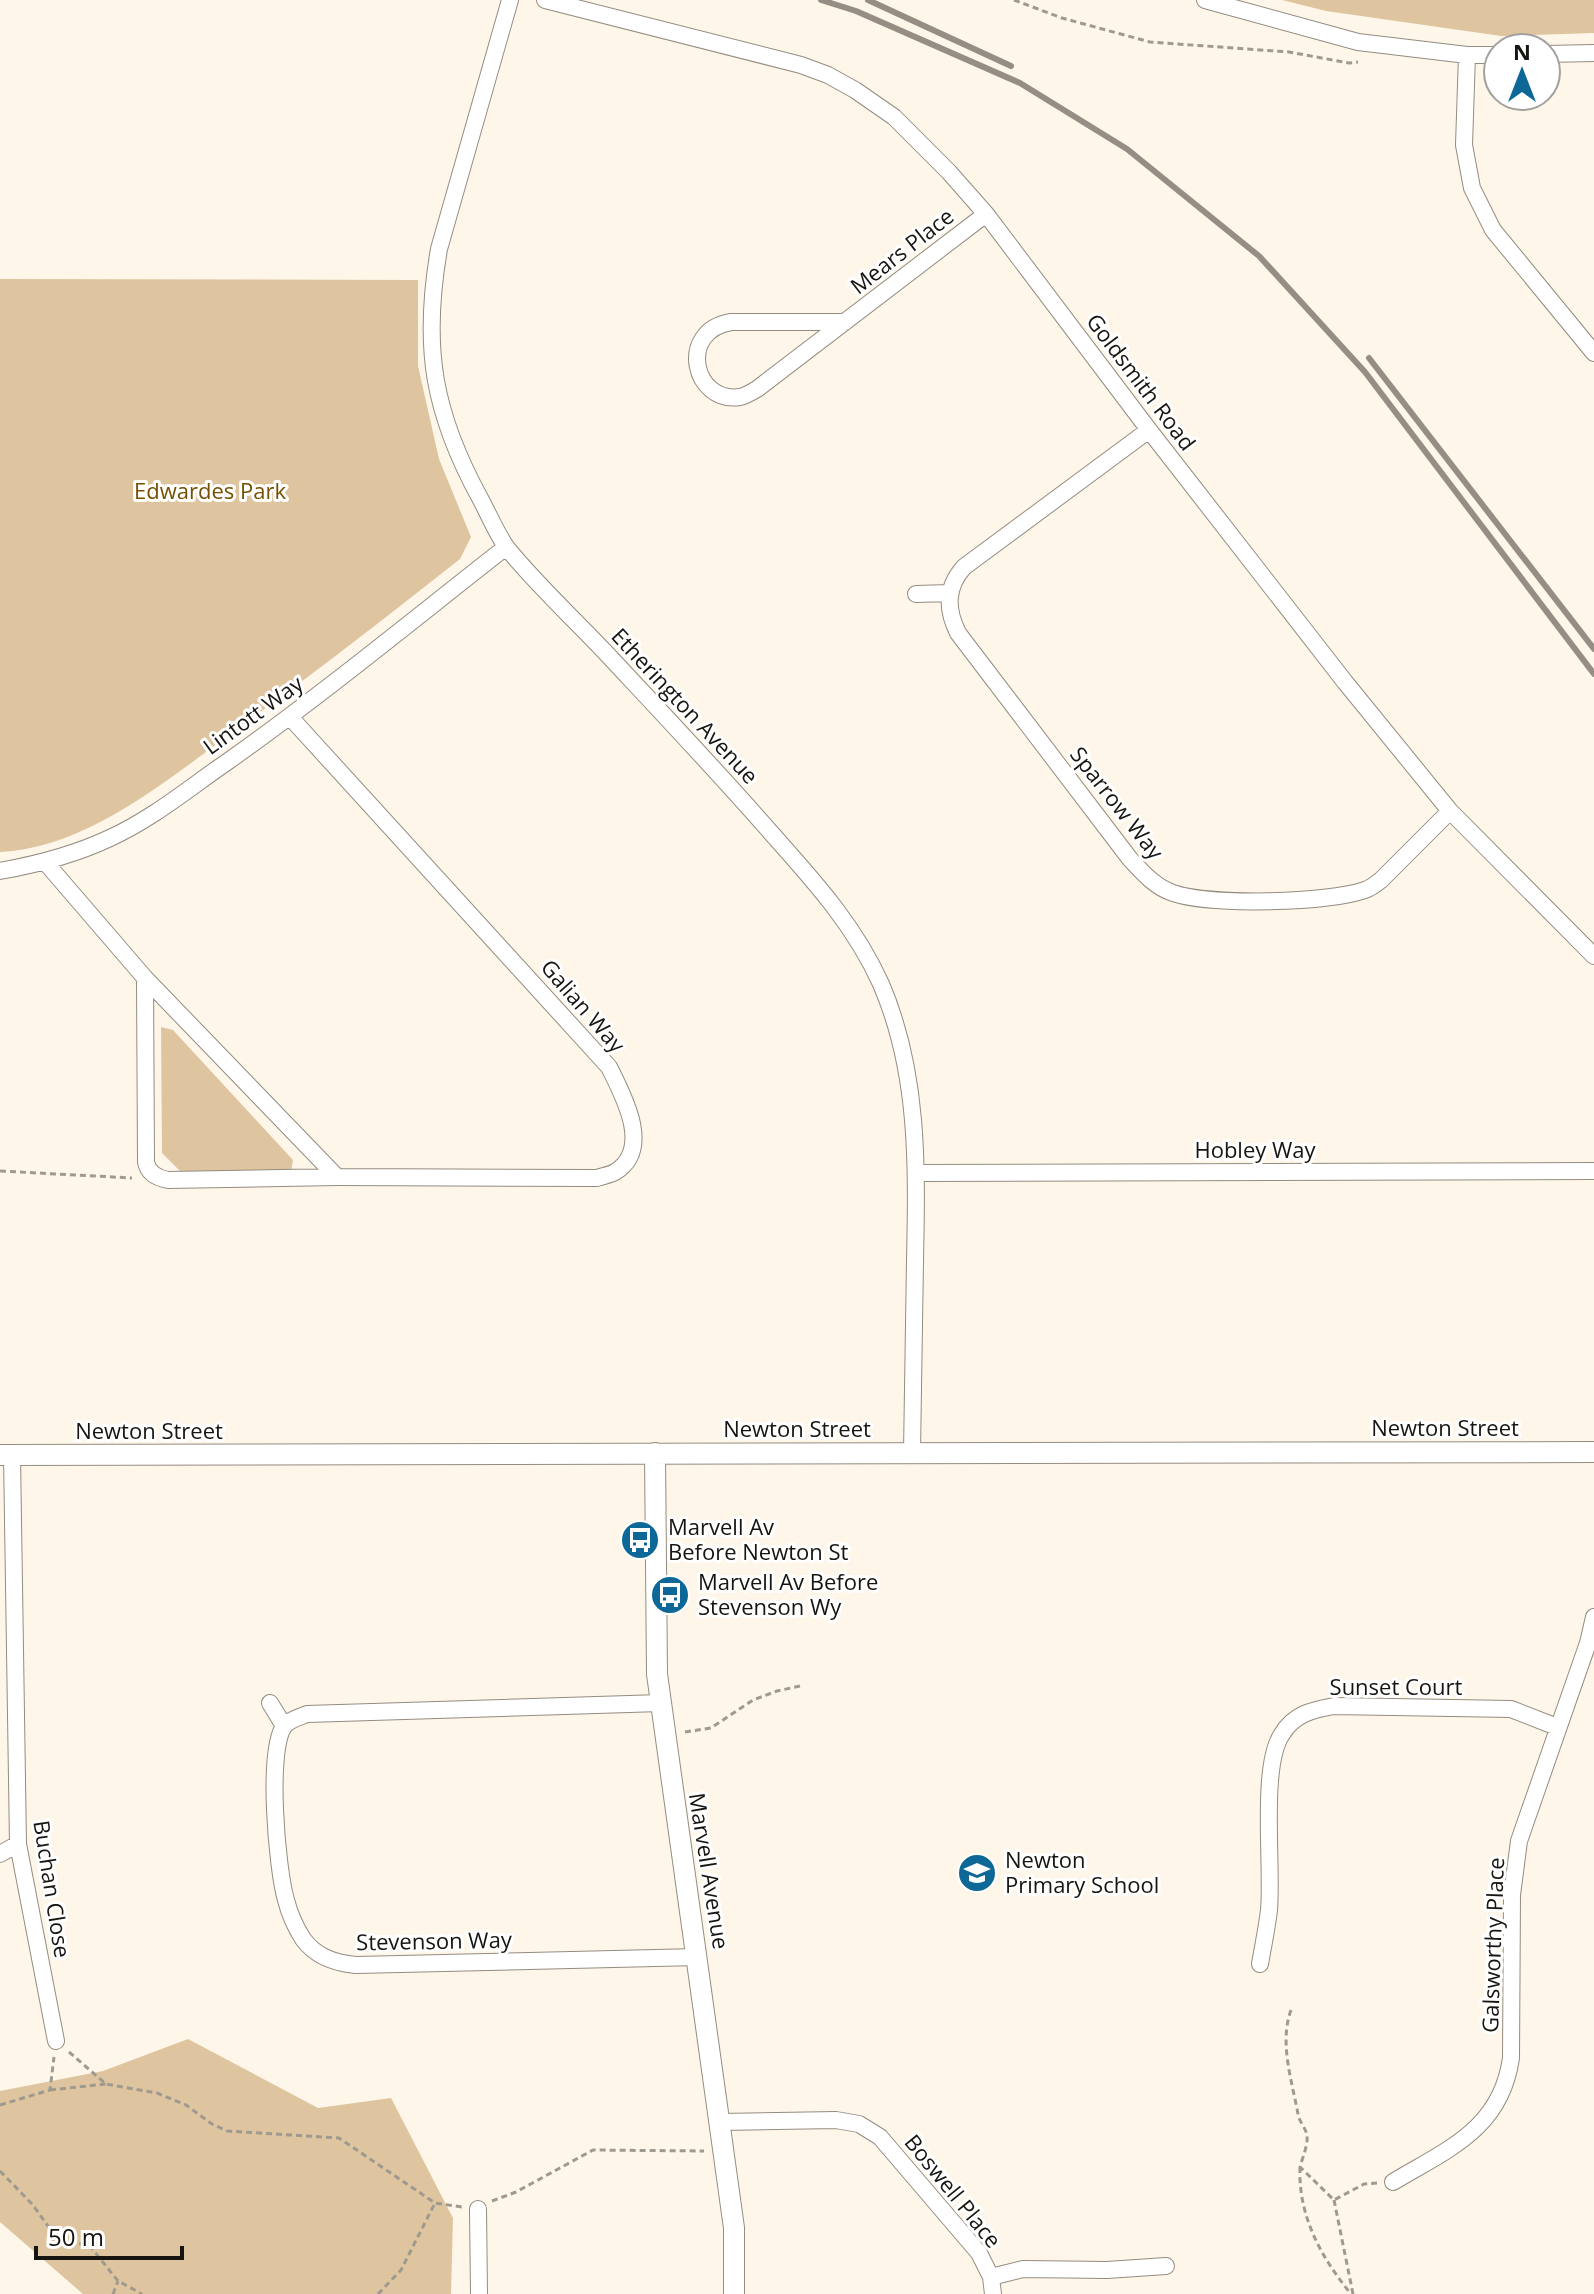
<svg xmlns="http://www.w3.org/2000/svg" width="1594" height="2294" viewBox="0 0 1594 2294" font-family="'Open Sans',sans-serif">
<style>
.green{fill:#dfc59f}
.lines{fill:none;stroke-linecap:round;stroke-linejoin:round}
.minor-casing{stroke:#948c80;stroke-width:18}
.tertiary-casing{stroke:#948c80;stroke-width:22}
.path{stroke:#9f9a90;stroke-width:3;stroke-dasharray:6 4;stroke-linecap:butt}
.minor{stroke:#fff;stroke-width:16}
.tertiary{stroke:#fff;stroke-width:20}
.rail{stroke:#948e85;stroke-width:6}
.labels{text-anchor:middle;stroke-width:6;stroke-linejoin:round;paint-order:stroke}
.street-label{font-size:22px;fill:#171510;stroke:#fff}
.park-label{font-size:22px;fill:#755000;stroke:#fff}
.poi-label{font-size:22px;fill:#171510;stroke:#fff;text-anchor:start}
</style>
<rect width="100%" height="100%" fill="#fef6e9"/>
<path class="green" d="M1282,0h312v33l-93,3 -175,-25z
M0,279l418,1v86l21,93 32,78 -11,22c-72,57 -144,113 -219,167 -69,50 -152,122 -241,126z
M161,1027l12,3 120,130 -2,12 -111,-1 -18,-18z
M188,2039l130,69 73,-10 62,120 -2,76h-368l-83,-72v-131l103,-20z"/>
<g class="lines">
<defs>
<path id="minor" d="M510,0l-71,249c-17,98 -6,164 42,251 8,15 16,34 26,48 29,36 67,71 99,105 56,60 113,120 167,182 41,46 82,91 108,149 38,88 36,182 34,277 -1,64 -2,128 -3,192
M545,0l256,65 27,10 27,15 39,27 55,55 37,42 163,216 196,252 105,129 144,145
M1205,0l153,42 109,13h31
M1546,54l48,-1
M1467,55l-3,90 8,43 21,42 101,123
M845,322h-114c-54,9 -38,82 9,75 5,-1 12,-5 17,-8l229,-175
M1149,430l-185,137c-18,20 -18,42 -6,66l172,226c13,14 25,28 43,34 39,13 154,10 192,-3 6,-2 11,-6 16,-10l69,-69
M916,594l34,-1
M46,863l99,115 192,199
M0,871c39,-7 74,-16 110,-33 42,-19 79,-50 117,-76 96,-68 187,-143 279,-215
M145,978l1,184c2,11 11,16 22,18l169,-3 260,1c5,-2 13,-3 18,-6 38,-23 8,-77 -6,-105l-319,-350
M916,1173l678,-2
M12,1455l6,389 38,197
M270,1703l14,23
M661,1703l-354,11c-7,3 -16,5 -22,11 -19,22 -8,145 1,175 3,12 10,28 17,39 13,18 32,24 53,26l342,-8
M0,1854l18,-10
M1260,1964c3,-18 7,-36 9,-54 4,-43 -9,-144 13,-176 12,-20 30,-24 52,-28l177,3 46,18
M720,2122l116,-2 23,4 21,13 99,116 12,24 2,17
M1393,2182c55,-33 108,-53 118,-124l1,-163 7,-54 69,-198 6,-26
M478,2209l1,85
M991,2277l32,-8 84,1 59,-4"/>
<path id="tertiary" d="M655,1453l2,221 77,554v66
M0,1455l1594,-3"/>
</defs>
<use href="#minor" class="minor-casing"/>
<use href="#tertiary" class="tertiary-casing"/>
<path class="path" d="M1014,0l48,18 88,24 139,10 60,11 9,-1
M0,1171l132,7
M685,1732l26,-4 42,-28 24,-9 23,-5
M1291,2010c-12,33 1,71 7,104 1,8 9,15 9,23 1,8 -5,22 -7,30l34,33 30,-16 13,-1
M69,2052l37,32 51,9 29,12 26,19 15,7 112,7 96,65 27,4
M50,2090l56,-6
M0,2105l50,-15 4,-33
M1300,2167c-2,49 21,90 51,127
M0,2171l33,34 17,24 17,12 23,5 28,35 24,13
M1334,2200l19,94
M492,2201l24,-9 77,-42 111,1
M113,2294l5,-13
M378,2294l23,-24 34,-67"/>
<use href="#minor" class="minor"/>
<use href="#tertiary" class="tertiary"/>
<path class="rail" d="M821,0l35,11 164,72 107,66 132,107 106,116 229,302
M868,0l143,66
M1369,358l225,291"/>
</g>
<defs>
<symbol id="bus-disc" viewBox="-11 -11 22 22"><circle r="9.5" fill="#0d6898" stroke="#fff"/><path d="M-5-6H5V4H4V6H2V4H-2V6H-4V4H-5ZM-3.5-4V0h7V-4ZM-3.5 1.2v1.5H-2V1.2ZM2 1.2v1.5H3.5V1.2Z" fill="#fff"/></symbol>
<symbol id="school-disc" viewBox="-11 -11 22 22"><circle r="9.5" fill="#0d6898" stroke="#fff"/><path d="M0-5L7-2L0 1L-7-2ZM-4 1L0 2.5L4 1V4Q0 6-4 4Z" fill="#fff"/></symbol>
</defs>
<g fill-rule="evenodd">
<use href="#bus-disc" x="618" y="1518" width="44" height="44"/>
<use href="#bus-disc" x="648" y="1573" width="44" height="44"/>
<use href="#school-disc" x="955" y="1851" width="44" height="44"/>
</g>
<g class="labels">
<g class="street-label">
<text transform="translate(902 251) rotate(-38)" y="8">Mears Place</text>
<text transform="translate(1141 382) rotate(53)" y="8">Goldsmith Road</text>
<text transform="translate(685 706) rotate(47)" y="8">Etherington Avenue</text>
<text transform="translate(253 715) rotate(-36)" y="8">Lintott Way</text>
<text transform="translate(1117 803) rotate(52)" y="8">Sparrow Way</text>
<text transform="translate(583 1006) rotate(49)" y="8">Galian Way</text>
<text x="1255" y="1158">Hobley Way</text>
<text x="1445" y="1436">Newton Street</text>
<text x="797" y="1437">Newton Street</text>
<text x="149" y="1439">Newton Street</text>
<text x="1396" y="1695">Sunset Court</text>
<text transform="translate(709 1871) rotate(81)" y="8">Marvell Avenue</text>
<text transform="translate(52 1889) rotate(81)" y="8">Buchan Close</text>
<text transform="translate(434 1941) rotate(-1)" y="8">Stevenson Way</text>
<text transform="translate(1493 1945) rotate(-88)" y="8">Galsworthy Place</text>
<text transform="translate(953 2191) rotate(51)" y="8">Boswell Place</text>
</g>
<g class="park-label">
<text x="210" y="499">Edwardes Park</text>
</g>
<g class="poi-label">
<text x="668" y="1535">Marvell Av<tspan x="668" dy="25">Before Newton St</tspan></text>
<text x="698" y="1590">Marvell Av Before<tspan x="698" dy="25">Stevenson Wy</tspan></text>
<text x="1005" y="1868">Newton<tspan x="1005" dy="25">Primary School</tspan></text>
</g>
</g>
<g transform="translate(1522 72)"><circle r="38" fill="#ffffff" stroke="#a2a19f" stroke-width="2"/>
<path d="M0-6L14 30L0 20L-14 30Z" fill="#0d6898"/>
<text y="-12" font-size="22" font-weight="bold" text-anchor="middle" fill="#171510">N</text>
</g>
<path d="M36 2246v12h146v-12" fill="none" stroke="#171510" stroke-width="4"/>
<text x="48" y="2246" font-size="24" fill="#171510" stroke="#ffffff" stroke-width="6" paint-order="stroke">50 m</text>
</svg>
